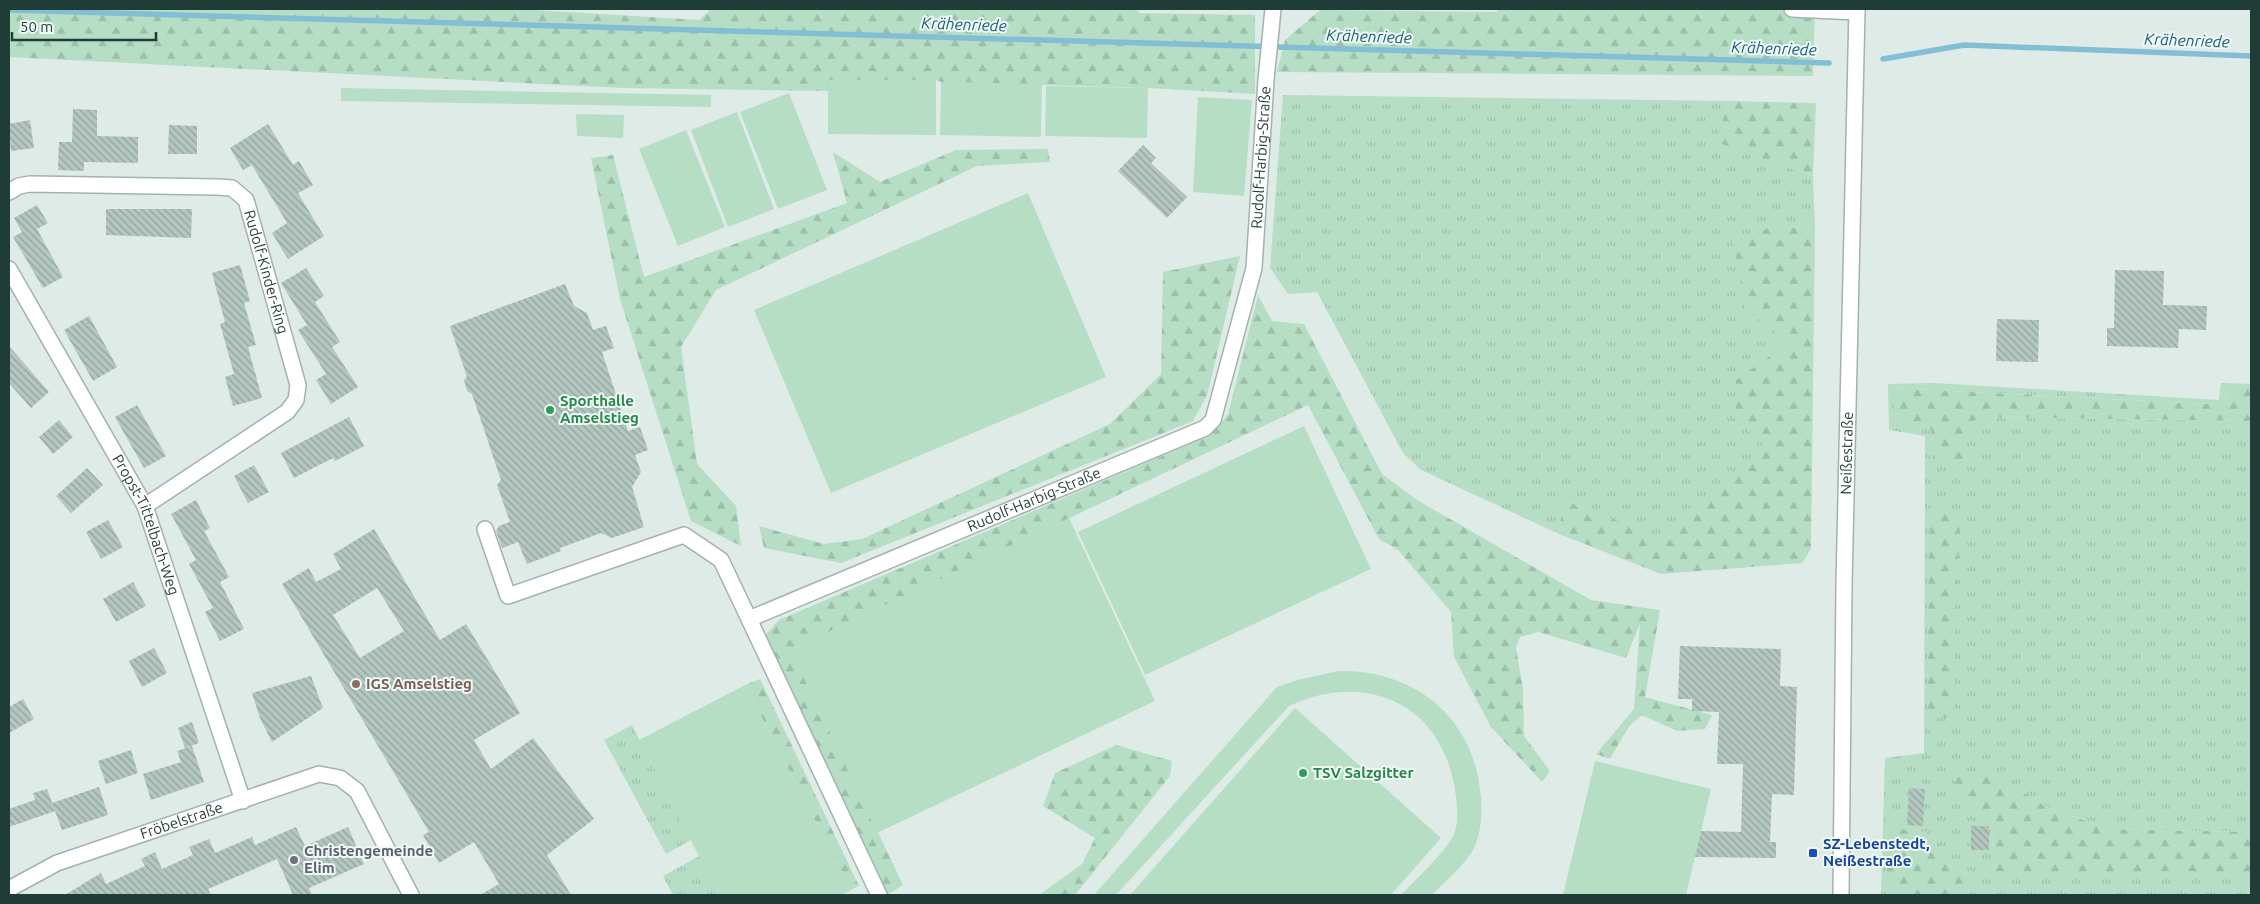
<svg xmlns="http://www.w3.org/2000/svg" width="2260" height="904" viewBox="0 0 2260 904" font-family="Ubuntu,sans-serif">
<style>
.grass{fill:url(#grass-tufts)}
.forest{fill:url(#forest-firs)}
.pitch{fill:#b6dec5}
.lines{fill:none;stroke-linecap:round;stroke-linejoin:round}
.stream{stroke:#83bfd4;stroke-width:5.5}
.building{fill:url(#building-back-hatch);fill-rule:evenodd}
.minor-casing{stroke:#a2b3af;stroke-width:18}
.minor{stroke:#fff;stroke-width:15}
.leisure-dot{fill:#2e9e5b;stroke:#f0f8f4;stroke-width:2}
.education-dot{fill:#8d6e63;stroke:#f0f8f4;stroke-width:2}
.transit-dot{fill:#1a4fb4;stroke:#f0f8f4;stroke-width:2}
.worship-dot{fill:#6b7280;stroke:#f0f8f4;stroke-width:2}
.labels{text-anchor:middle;stroke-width:4;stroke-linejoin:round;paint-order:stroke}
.street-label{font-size:15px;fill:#1f3c37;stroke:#f0f8f4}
.leisure-label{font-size:15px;font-weight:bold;fill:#27864d;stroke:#f0f8f4;text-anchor:start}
.education-label{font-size:15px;font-weight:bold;fill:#785e54;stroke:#f0f8f4;text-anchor:start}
.transit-label{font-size:15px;font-weight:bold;fill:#164399;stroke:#f0f8f4;text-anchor:start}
.worship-label{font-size:15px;font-weight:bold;fill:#5b616d;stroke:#f0f8f4;text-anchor:start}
.water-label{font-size:16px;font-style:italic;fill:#16607b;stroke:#f0f8f4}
</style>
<defs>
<pattern id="grass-tufts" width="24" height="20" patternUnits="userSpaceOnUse" patternTransform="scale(1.25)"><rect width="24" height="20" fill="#b6dec5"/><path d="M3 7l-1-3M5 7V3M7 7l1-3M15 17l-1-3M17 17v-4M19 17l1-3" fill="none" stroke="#9cbfaa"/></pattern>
<pattern id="forest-firs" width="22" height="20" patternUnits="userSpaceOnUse" patternTransform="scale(1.25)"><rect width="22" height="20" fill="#b6dec5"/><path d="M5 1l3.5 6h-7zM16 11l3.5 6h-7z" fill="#9cbfaa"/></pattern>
<pattern id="building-back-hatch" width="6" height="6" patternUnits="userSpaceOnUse" patternTransform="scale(1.25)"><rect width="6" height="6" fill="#b4c6c0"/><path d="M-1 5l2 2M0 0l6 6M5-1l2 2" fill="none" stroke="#92a29d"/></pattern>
</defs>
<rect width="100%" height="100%" fill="#dfebe7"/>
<path class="grass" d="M1283,95l446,6 -12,41 96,34 2,52 -44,-1 -25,83 44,32 -55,76 30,27 -97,96 -104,-41 -5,34 -138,-64 -18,-17 -86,-161 -29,2 -18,-26z
M1934,383l285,17 2,-17 30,1v1h-25l-1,20 -331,-17 37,41 2,31 36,-38 16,-5 266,4v411l-143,-3 -61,-22 -56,-34 -31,22 27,23 6,19 2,36h256v22h-282l3,-7 -4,-13 -41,-25 -40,37 8,8h-14l4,-137 39,-5 1,-317 -36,-6 -1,-46z
M632,725l59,115 -25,14 -62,-114z
M699,856l20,39h-46l-10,-19z"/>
<path class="forest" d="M9,9h509l181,11 12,-11h425l4,4 115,2v79l-107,-6 -207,-6 -5,-2h-108v11l-204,-3 -615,-31z
M1498,9h317l-2,67 -536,-4 8,-32 35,-30 177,2z
M1729,101l87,2 -3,73 -97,-34z
M1048,149l2,13 -73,4 -261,124 -35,57 16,117 39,42 5,40 -50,-25 -71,-222 -29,-141 22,-3 31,122 203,-74 -14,-51 47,30 76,-32z
M1771,227l44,1 -4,321 -9,14 -141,11 -102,-40 4,-34 105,40 96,-95 -29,-27 1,-38 53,-38 -43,-32 -13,-68z
M1240,256l-33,140 -14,25 -352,142 -77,-15 -5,-22 65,18 38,-5 248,-115 51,-50 2,-102z
M1258,295l14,26 32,3 78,150 35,26 174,100 69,10 -15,87 67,18 -7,14 -28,2 -35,-16 -13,11 -19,33 -14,-5 38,-45 6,-85 -14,34 -88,-26 -18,5 -4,11 7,40 1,48 26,35 -8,11 -51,-55 -37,-70 -3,-45 -53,-62 -19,-11 -71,-134 -517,245 112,235 -16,10 -123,-258 15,-17 432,-185 17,-21z
M2226,384l25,1v36l-266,-4 -16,5 -4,40 -32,-1 -2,-32 -36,-4 -2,-37 332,17z
M1931,509h29l-7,209 -26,-1z
M760,679l99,207 -8,4 -106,-205z
M1116,745l56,16 -2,15 -95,119h-36l43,-31 13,-26 -52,-32 12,-33z
M1949,771l42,2 56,34 61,22 143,3v41h-256l-2,-36 -6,-19 -27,-23z
M1887,828l41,4 -1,18 41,25 4,13 -3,7h-74l-8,-8z"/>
<path class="pitch" d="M828,80h108v55l-108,-1z
M941,82l101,2 -1,53 -101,-2z
M1046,86l102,2 -1,50 -102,-2z
M341,88l370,7v12l-370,-6z
M789,93l38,97 -49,19 -38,-97z
M1198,97l54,3 -8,96 -51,-4z
M737,112l37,97 -46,18 -37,-97z
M576,114l48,1 -1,23 -46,-2z
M686,130l39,97 -47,19 -39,-97z
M1028,193l78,184 -275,116 -77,-183z
M1304,426l67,143 -226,106 -67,-143z
M1069,518l86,183 -278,132 -86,-183z
M1338,671c74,-2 134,44 142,119 3,18 2,43 -7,60 -8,14 -29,33 -41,45h-31c14,-15 42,-41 51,-57 8,-13 5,-34 3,-48 -13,-87 -90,-120 -166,-84l-173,189h-22l183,-208 20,-7z
M745,685l106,205 -10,5h-122l-80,-155z
M1295,708l146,130 -50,57h-261z
M1595,761l116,28 -25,106h-123z"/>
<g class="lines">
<path class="stream" d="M9,10l1820,53
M1883,59l81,-14 287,11"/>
</g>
<path class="building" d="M73,109l24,1v26l41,1v26l-54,-1v9l-26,-1 1,-28h13z
M30,120l4,28 -23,3 -2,-27z
M268,124l25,41 6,-4 14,24 -15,8 26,43 -36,23 -16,-26 15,-10 -35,-58 -9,5 -13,-22z
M169,125l28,1v28h-29z
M1143,145l13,13 -5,5 36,34 -20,21 -49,-47z
M37,205l11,18 -11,6 26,48 -20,11 -30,-51 9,-5 -8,-14z
M106,209h86l-1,29 -85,-3z
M240,265l10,36 -6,2 12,42 -8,2 14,51 -29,8 -8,-29 9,-3 -14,-50 5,-2 -13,-49z
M306,268l18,28 -9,6 25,40 -8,5 26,40 -27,17 -15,-24 10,-6 -28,-44 9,-5 -26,-42z
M2115,270l49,1 -1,34 44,1 -1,24 -27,-1 -1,19 -71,-2v-18h7z
M565,284l9,22 13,7 6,17 13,-4 8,22 -12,4 26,79 12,-4 8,23 -13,5 6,17 -9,15 12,40 -32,11 -11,-5 -41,15 1,3 -34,13 -9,-22 -16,6 -6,-17 3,-5 11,-4 -13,-37 4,-5 -29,-86 -5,-3 -3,-11 3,-3 -17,-51z
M89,316l28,51 -24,14 -29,-51z
M1997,319l42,1 -1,42 -42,-1z
M9,346l40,46 -18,16 -22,-25z
M137,405l29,51 -22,12 -29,-51z
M349,417l15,29 -29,15 -2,-3 -39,20 -13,-25z
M59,420l14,17 -20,17 -14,-17z
M254,465l15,27 -21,11 -14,-27z
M87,468l16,17 -32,28 -15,-17z
M196,500l14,28 -6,3 25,46 -9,5 24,47 -24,12 -15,-29 8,-4 -24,-44 7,-4 -25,-46z
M108,520l15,27 -22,12 -15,-27z
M374,529l66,111 26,-16 54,89 -46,27 17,29 42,-31 61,81 -47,36 24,40h-91l19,-11 -25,-42 -35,21 -16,-28 6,-3 -147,-248 27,-16 7,14 25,-13 -8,-15zM377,588l27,43 -44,27 -27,-43z
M133,582l13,24 -30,16 -13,-23z
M1680,646l101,3 -1,37 17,1 -3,108 -22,-1 -2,48h6v16l-81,-1 6,-26 40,1 2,-68h-26l2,-52 -27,-1v-12h-14z
M154,648l13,25 -25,14 -13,-26z
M311,676l12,32 -51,34 -12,-24 -8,-25z
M23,699l11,20 -25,14v-26z
M192,722l7,21 -14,5 -7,-20z
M192,746l12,36 -53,18 -8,-26 38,-12 -4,-11z
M131,750l7,23 -32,11 -8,-23z
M99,787l9,28 -46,15 -7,-19 -46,16v-18l26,-9 -2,-7 14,-4 7,19 -2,-5z
M1909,788l16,1 -2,37 -16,-1z
M1971,826h18v24h-18z
M296,827l9,19 43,-19 16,37 -55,24 3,7h-19l-16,-36 -69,30 3,6h-146l36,-22 5,11 39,-18 -4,-7 14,-7 7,17 31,-14 -4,-8 20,-8 6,14 37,-16 3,8z"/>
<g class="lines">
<defs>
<g id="minor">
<path d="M1792,9l65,3"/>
<path id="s1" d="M9,192l10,-6 11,-2 187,3 15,1 14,12 52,185 -2,15 -9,12 -142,94"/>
<path id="s2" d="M9,269l136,237 98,295"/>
<path d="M485,529l23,67 176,-61 37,25 28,59"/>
<path id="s3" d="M9,889l48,-26 262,-89 21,4 17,13 54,104"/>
<path id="s4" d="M879,895l-130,-276 456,-191 8,-8 41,-152 12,-188 7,-71"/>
<path id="s5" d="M1841,895l3,-310 13,-576"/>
</g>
</defs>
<use href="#minor" class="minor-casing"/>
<use href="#minor" class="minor"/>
</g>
<g class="leisure-dot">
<circle cx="550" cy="410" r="5"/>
<circle cx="1303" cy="773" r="5"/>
</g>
<circle class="education-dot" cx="356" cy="684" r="5"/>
<rect class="transit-dot" x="1808" y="848" width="10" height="10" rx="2.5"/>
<circle class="worship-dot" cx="294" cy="860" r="5"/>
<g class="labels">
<g class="street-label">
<text dy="5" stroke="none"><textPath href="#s4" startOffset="1079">Rudolf-Harbig-Straße</textPath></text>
<text dy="5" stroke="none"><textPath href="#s1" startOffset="318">Rudolf-Kinder-Ring</textPath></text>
<text dy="5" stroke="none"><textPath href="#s5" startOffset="442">Neißestraße</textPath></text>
<text dy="5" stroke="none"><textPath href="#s4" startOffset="614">Rudolf-Harbig-Straße</textPath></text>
<text dy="5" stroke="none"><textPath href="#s2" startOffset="291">Propst-Tittelbach-Weg</textPath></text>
<text dy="5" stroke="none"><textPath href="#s3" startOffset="186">Fröbelstraße</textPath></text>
</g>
<g class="leisure-label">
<text x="560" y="406">Sporthalle<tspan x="560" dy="17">Amselstieg</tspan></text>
<text x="1313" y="778">TSV Salzgitter</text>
</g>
<g class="education-label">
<text x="366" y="689">IGS Amselstieg</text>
</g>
<g class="transit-label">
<text x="1823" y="849">SZ-Lebenstedt,<tspan x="1823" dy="17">Neißestraße</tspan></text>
</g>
<g class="worship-label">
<text x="304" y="856">Christengemeinde<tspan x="304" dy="17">Elim</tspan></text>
</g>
<g class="water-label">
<text transform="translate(964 24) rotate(2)" y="6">Krähenriede</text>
<text transform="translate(1369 36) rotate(2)" y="6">Krähenriede</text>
<text transform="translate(2187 40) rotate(2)" y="6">Krähenriede</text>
<text transform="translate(1774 48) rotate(2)" y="6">Krähenriede</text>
</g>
</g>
<rect width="2260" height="904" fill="none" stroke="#1f3c37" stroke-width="20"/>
<path d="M12 32v8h144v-8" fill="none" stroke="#1f3c37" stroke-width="2.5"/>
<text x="20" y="32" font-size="15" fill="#1f3c37" stroke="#f0f8f4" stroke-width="4" paint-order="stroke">50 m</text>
</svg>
